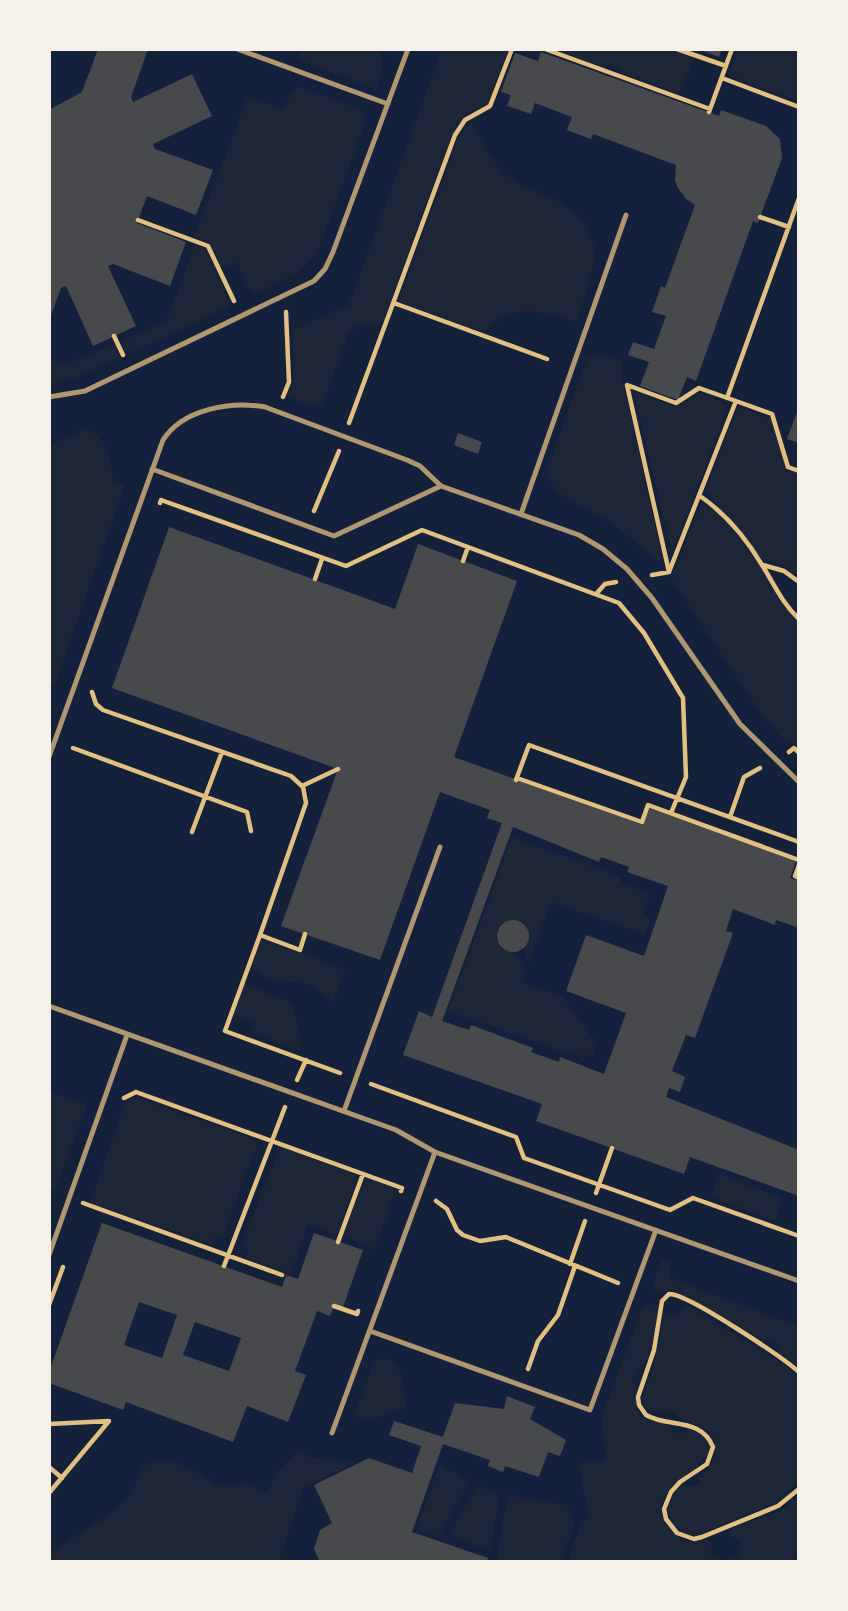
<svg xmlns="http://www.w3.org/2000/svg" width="848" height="1611" viewBox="0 0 848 1611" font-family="'Alegreya Sans',sans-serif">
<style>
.green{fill:#1d2539}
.building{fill:#48494c;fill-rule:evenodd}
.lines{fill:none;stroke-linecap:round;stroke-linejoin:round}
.path{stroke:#e5c07b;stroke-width:4.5}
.service{stroke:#b1986c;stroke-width:5}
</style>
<rect width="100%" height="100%" fill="#14213d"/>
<path class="green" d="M302,49h79v25l-4,15 -79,-29z
M442,49h67l-21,54 -23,12 -12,16 -70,190 -6,5 -16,-2 -12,8 -27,73 -7,2 -28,-10 7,-20 -1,-47 56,-25z
M553,49h116l25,9 -14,36 -57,-21 -2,-4 -12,-5 -4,4z
M739,49h60v53l-70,-26z
M301,87l57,21 6,5 1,11 -48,130 -19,19 -42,20 -7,-4 -12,-27 -14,6 -13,-25 -16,-6 54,-140 36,12 9,-19z
M471,121c10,18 19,39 35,53 13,12 31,17 47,25 60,30 42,71 23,123 -34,-14 -66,-18 -93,10l-85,-31 62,-167z
M195,245l11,3 25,58 -103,48 -6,-13 45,-21z
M114,344l6,13 -41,20 -30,7v-26l18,6z
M602,353l20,7 1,23 39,173 -4,6 -46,-39 -56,-31 -10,-19 41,-115z
M634,392l42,15 23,-14 23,9 4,11 -54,141z
M737,407l34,12 15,49 13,5v104l-16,-12 -23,-7 -54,-68z
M85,429c23,9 25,29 28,50l12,7 -70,198 -6,-2v-236z
M701,505c40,11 67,90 98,118v116l-4,4h-9l-23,-27 -92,-138z
M512,837l106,38 4,8 28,10 -7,22 8,3 -6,17 -94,-33 -22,61 -6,-14 7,-13 -6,-13 -11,-4 -12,5 -5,15 6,10 15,4 9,19 -4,11 42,14 33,48 -4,10 -18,1 -127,-45z
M261,939l84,30 -12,33 -23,-18 -38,-4 -21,-12z
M244,985l48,17 8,33 -1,15 -48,-18 3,-9 -20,-8z
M49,1092l38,13 -32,86 -6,-2z
M132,1096l124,44 2,3 -36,95 -6,-2 -4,9 -122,-42 36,-103z
M280,1147l78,29 -22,59 -28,-10 -17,49 -43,-15v-10l-6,-5z
M719,1174l64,24 -8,23 -64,-24z
M365,1178l31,12 -21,59 -32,-12z
M662,1259l9,3v17l128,47v41l-19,-13v-8l-12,-7 -8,3 -78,-48 -10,-4 -15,2 -4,-8z
M653,1304l4,2c1,19 -5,37 -10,55l-7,4 -8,17 4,7v21l7,8 25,7 5,7 9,2 8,-5c69,31 -73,55 -15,106 10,8 18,9 30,5l7,4 -2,11 12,7h-155l15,-41 7,-1 -10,-57 27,-4 -5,-41 42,-112z
M686,1304l103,64 10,10v103l-24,22 -70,29 -14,2 -17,-9 -6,-12 2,-11 10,-17c7,-2 10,3 16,0 4,-3 7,-9 10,-13 21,-29 5,-47 -27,-53l-4,-7 -29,-1 -4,-13 12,-33 9,-48 18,-5z
M382,1358c24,3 21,30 24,49l-38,14 -15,-5 21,-54z
M301,1448l8,9 48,5 -53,25 -25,75h-230v-9c25,-17 55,-32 77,-53 9,-10 10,-24 18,-33 17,-19 61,9 75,20l26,-4 22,9 11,-21z
M440,1463l29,19 -30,55 -22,-8z
M476,1486l24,8 -10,56 -41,-14z
M508,1495l59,10 8,18 -16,39h-63z
M799,1495v48l-7,19h-67l13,-7 2,-13 -11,-7 4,-9c24,-6 50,-12 66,-31z"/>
<path class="building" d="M98,49h50l-17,48 2,5 59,-28 20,42 -59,28 2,5 58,21 -17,45 -49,-19 -10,27 49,19 -16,44 -57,-22 -5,2 28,60 -43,20 -27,-60 -5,2 -12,32v-210l33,-18z
M698,49h24l-3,8z
M541,52l178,64 2,-6 45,16 14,13 2,19 -24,65 -5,-2 -57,160 -9,-4 -9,23 -38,-14 9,-24 -21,-7 5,-13 21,7 12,-33 -14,-4 9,-26 4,2 30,-83 -9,-6 -8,-11 -3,-7 1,-16 -83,-31 -2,5 -24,-9 5,-13 -37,-14 -4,11 -24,-8 4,-11 -10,-3 14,-39 23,8z
M799,407v36l-12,-4z
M458,433l24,9 -4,12 -24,-9z
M169,527l226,82 23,-65 99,37 -63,176 189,68 6,-17 147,53 -6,17 9,3v47l-23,-8 -1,5 -42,-16 -7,22 7,2 -38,105 -9,-3 -14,36 13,6 -5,15 -11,-4 -3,9 133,53v46l-109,-39 -6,17 -148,-53 6,-17 -139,-49 16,-44 13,6 70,-194 -15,-5 3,-8 -50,-18 -60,168 -99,-34 57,-157 -226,-81zM513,827l86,35 2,-5 28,10 -2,5 41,14 -24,70 -58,-21 -20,56 60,22 -22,61 -44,-17 -1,5 -28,-10 2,-4 -62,-23 -2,5 -27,-9z
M497 936a16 16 0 1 1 32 0a16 16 0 1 1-32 0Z
M102,1223l180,64 4,-12 12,4 16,-46 49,17 -20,57 -8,-3 -5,12 -13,-5 -22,60 11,4 -18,47 -41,-16 -14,36 -107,-40 -3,8 -74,-27v-11zM139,1302l38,13 -15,43 -38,-13zM195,1322l46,16 -12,33 -46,-16z
M507,1396l28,11 -5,12 36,21 -6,16 -12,-4 -9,25 -34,-11 -2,6 -15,-6 2,-6 -47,-16 -31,88 76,26 -1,4h-167l-6,-13 6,-19 12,-7 -18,-38 55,-27 43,15 9,-27 -32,-11 5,-14 49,16 12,-34 49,6z"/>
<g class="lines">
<path class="path" d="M545,49l165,60
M677,49l49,17
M722,78l77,29
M709,112l23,-63
M760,217l29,10
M138,220l70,26 26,55
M394,303l153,56
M114,336l9,19
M283,397l6,-15 -3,-70
M727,398l72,-200
M736,401l36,13 16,53 11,4
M349,423l106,-288 10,-15 25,-14 22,-57
M700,496c26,18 46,42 62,69 12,19 20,38 37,54
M160,503l1,-3 185,66 76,-36 197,73 25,30 39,65 3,79 -15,36
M314,511l25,-60
M463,561l5,-14
M763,565l21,6 15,11
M652,575l17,-3 67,-171 -37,-13 -23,15 -49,-18 42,187
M315,579l7,-20
M597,593l8,-9 11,-2
M92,692l4,12 7,6 188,66 12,11 3,16 -46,132
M73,748l174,64 4,19
M789,752l5,-4 5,5
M517,778l125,44 6,-17 151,55
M516,780l13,-35 270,97
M302,786l36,-17
M730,817l14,-40 16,-9
M192,832l30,-80
M799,865l-4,11 4,2
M305,934l-5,16 -40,-15 -35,96 115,42
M297,1080l9,-20
M371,1084l145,53 8,21 146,52 23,-12 106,38
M124,1098l12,-6 266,96 -1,3
M596,1193l16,-45
M436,1201l11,8 10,21 6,5 17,6 26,-4 112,46
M83,1203l199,72
M338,1242l25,-68
M570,1264l15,-43
M224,1266l61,-159
M49,1305l14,-38
M334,1306l23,8 1,-3
M528,1369l10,-28 20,-26 17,-49
M799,1372c-17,-15 -112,-79 -130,-78l-7,7 -8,49 -16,47 1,8 7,10c22,13 55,2 67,32l-6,17 -27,18 -9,10 -7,17 2,10 11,14 17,6 8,-2 76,-31 21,-17
M49,1424l60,-3 -60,72
M49,1467l13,11"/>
<path class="service" d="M237,49l151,55
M49,397l36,-6 229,-110 11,-12 8,-17 75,-203
M152,469l182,67 107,-50
M521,514l105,-299
M49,757l114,-317c20,-31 67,-39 102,-33l142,53 13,6 21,20 138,49 24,14 24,20 25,29 88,126 59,58
M49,1006l347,124 39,22 364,129
M344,1111l96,-264
M49,1255l78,-220
M370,1331l220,79 66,-180
M332,1433l103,-281"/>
</g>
<rect width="848" height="1611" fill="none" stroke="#f6f1e7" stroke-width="102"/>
</svg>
